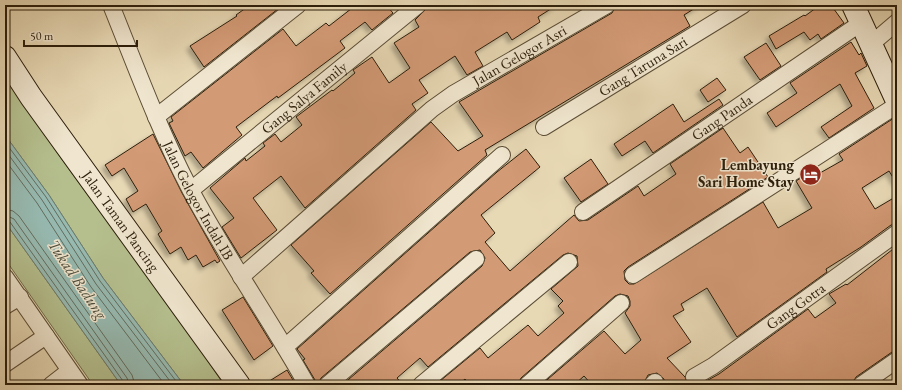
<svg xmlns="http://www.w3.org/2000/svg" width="902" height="390" viewBox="0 0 902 390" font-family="'EB Garamond',serif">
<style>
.green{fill:#b5bf8e;stroke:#706e4c}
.water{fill:#97bab1;stroke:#6c7c6f}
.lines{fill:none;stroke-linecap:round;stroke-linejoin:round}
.shore{stroke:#626c5e;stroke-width:1}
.building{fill:#d29a75;stroke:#2c1e0b;filter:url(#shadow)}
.street-casing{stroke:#5b4d36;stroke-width:18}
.secondary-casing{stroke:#2c1e0b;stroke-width:24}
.street{stroke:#f0e6cf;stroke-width:16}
.secondary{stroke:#f0e6cf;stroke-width:22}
.labels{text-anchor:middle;stroke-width:3;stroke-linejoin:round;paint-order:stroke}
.street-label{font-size:15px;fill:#2c1e0b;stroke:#f0e6cf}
.poi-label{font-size:15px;font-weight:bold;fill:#2c1e0b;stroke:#f0e6cf;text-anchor:end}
.water-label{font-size:16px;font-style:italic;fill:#4c4d3d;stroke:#f0e6cf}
</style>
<defs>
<filter id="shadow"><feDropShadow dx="-3.5" dy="3.5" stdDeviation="2" flood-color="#0004"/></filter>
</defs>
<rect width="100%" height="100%" fill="#e8d9b5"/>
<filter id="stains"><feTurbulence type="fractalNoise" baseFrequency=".005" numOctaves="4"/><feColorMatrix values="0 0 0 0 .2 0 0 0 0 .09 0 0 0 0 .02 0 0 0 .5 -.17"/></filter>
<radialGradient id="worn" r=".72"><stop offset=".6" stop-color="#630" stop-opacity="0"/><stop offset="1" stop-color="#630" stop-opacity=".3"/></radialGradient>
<path class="green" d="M5,71c44,78 103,149 156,221 22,30 42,62 63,93h-40l-81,-107 -54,-83 -44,-60z
M5,222l116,163h-28l-88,-126z"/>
<path class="water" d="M5,135l44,60 54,83 81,107h-63l-116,-163z"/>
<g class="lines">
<path class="shore" d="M5,142l41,55 54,84 79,104
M5,150l37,50 54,84 77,101
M5,160l32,43 54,84 74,98
M5,209l8,2 6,5 113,159 3,10
M5,215l9,4 113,159 2,7
M5,220l5,2 113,159v4"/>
</g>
<path class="building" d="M250,5h33l-79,62 -14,-21 47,-30 -1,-1z
M356,5h30l7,8 -21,17 -7,-8 -25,19 5,7 -67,50 -1,-2 -41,31 6,8 -39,33 -12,-16 -6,4 -16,-33 4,-2 -2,-4 112,-88 13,17 30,-23 3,3z
M430,5h127l-19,12 2,5 -28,18 -5,-8 -32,20 8,14 -16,9 -12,-19 -36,24 9,13 -16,11 4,6 -111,98 -24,-32 -28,22 24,32 -36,28 -19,-31 12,-9 -24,-30 35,-30 1,3 19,-15 -2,-3 12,-9 6,8 21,-17 -6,-8 36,-27 1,1 22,-18 -2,-3 19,-13 17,26 21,-15 -16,-25 25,-16 -4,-7z
M616,5h84l-16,10 6,11 -205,124 2,5 -157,139 -19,-21 3,-2 -23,-26 140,-123 27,29 25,-15 -24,-34 153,-89z
M820,5h11l13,18 -23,16 -3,-5 -8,6 -6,-8 -28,17 -7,-13 35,-21 1,1z
M851,42l8,13 2,-2 6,13 -12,7 19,35 -45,30 -8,-11 31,-21 -12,-22 -64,43 -9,-14 30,-20 -7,-10z
M766,43l15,23 -21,14 -16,-23z
M717,78l9,12 -18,12 -8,-12z
M719,99l4,6 -70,48 -8,-12 -23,15 -8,-12 59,-40 11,18z
M897,116v68l-8,-13 -27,17 13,21 22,-13v28l-6,1 -30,22 -35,22 1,3 -90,65 -30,-49 -26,16 3,6 -11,6 18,26 -24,16 18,19 4,8h-25v-6l-7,-6 -9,2 -5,10h-51l-8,-9 -10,9h-33l63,-54 21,23 16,-14 -16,-27 5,-7v-5l-2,-5 -8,-2 -5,2 -94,82 -3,7h-48l-5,-6 -7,6h-14l-4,-4 40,-33 8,10 40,-33 10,11 26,-23 -6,-7 5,-5 -12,-12 27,-23 -1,-10 -9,-3 -5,2 -135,112 -8,-9 -23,20 6,7h-61l140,-119 3,-8 -5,-8 -10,2 -149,126 -3,7 -15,-25 2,-1 -8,-10 200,-177 29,-23 14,18 -59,48 14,18 -10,9 25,29 64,-56 5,6 9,-1 50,-34 6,10 32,-22 -6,-10 53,-36 17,25 8,-6 20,30 -140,90 -4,4 1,9 4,4h5l129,-82 15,26 34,-20 -16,-27 21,-13 3,5 23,-13 -4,-6z
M153,134l29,59 38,68 -3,2 -2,-3 -12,7 -7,-12 -8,5 -7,-13 -11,7 -12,-20 4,-3 -16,-27 -13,8 -7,-13 12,-8 -14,-23 -12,8 -7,-11z
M591,159l17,25 -27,18 -17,-24z
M897,246v105l-5,1 -36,25 -4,8h-153l20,-11 89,-65 7,9 21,-15 -7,-9 17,-10 1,1z
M243,297l30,49 -19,14 -32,-50z
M287,370l9,15h-33z"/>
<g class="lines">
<defs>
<g id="street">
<path id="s1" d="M111,5c25,62 48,125 79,184 36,68 80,130 117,196"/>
<path d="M870,45l27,-23"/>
<path d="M156,117l142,-112"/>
<path id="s2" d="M544,127l199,-122"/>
<path id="s3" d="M191,190l227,-185"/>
<path id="s4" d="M583,212l278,-189"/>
<path d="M633,275l264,-170"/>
<path d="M5,277l75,108"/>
<path id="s5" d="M241,277l191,-168 21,-15 154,-89"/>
<path d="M5,306l15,-9"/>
<path d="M285,347l217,-192"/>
<path d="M5,364l41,-28"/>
<path id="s6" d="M694,377l19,-11 184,-133"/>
<path d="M51,385l18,-14"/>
<path d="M327,385l149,-126"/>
<path d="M421,385l148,-123"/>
<path d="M527,385l94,-82"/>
<path d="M652,385l3,-3"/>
<path d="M861,385l36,-25"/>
</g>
<g id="secondary">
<path d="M853,5l44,96"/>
<path id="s7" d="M5,57l26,40 208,288"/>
</g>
</defs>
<use href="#street" class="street-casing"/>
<use href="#secondary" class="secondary-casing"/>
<use href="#street" class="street"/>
<use href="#secondary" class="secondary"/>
</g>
<defs>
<symbol id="hotel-disc" viewBox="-11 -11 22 22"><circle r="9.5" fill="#8f2418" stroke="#f0e6cf"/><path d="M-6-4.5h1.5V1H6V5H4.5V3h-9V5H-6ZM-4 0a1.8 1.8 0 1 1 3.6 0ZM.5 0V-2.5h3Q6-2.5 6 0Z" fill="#fff"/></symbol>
</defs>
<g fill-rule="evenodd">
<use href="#hotel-disc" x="798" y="162" width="25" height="25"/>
</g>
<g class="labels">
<g class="street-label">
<text dy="5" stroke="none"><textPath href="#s5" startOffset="357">Jalan Gelogor Asri</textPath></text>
<text dy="5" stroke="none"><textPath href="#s2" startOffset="116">Gang Taruna Sari</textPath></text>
<text dy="5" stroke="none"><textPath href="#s3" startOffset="146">Gang Salya Family</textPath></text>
<text dy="5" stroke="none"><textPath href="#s4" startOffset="168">Gang Panda</textPath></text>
<text dy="5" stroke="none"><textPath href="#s1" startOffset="214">Jalan Gelogor Indah IB</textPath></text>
<text dy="5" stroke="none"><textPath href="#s7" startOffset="201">Jalan Taman Pancing</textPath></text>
<text dy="5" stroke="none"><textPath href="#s6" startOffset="124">Gang Gotra</textPath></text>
</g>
<g class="poi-label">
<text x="794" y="170">Lembayung<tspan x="794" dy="17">Sari Home Stay</tspan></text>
</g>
<g class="water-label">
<text transform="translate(78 279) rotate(56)" y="6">Tukad Badung</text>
</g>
</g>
<rect width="902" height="390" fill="none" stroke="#e8d9b5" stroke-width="20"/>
<rect x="6" y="6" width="890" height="378" fill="none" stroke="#2c1e0b" stroke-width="2"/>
<rect x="10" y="10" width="882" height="370" fill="none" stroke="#2c1e0b"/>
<path d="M24 40v6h113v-6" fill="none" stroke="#2c1e0b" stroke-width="2"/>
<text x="30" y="40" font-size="12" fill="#2c1e0b" stroke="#f0e6cf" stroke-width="3" paint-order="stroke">50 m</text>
<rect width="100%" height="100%" filter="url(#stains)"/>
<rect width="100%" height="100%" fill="url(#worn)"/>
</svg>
